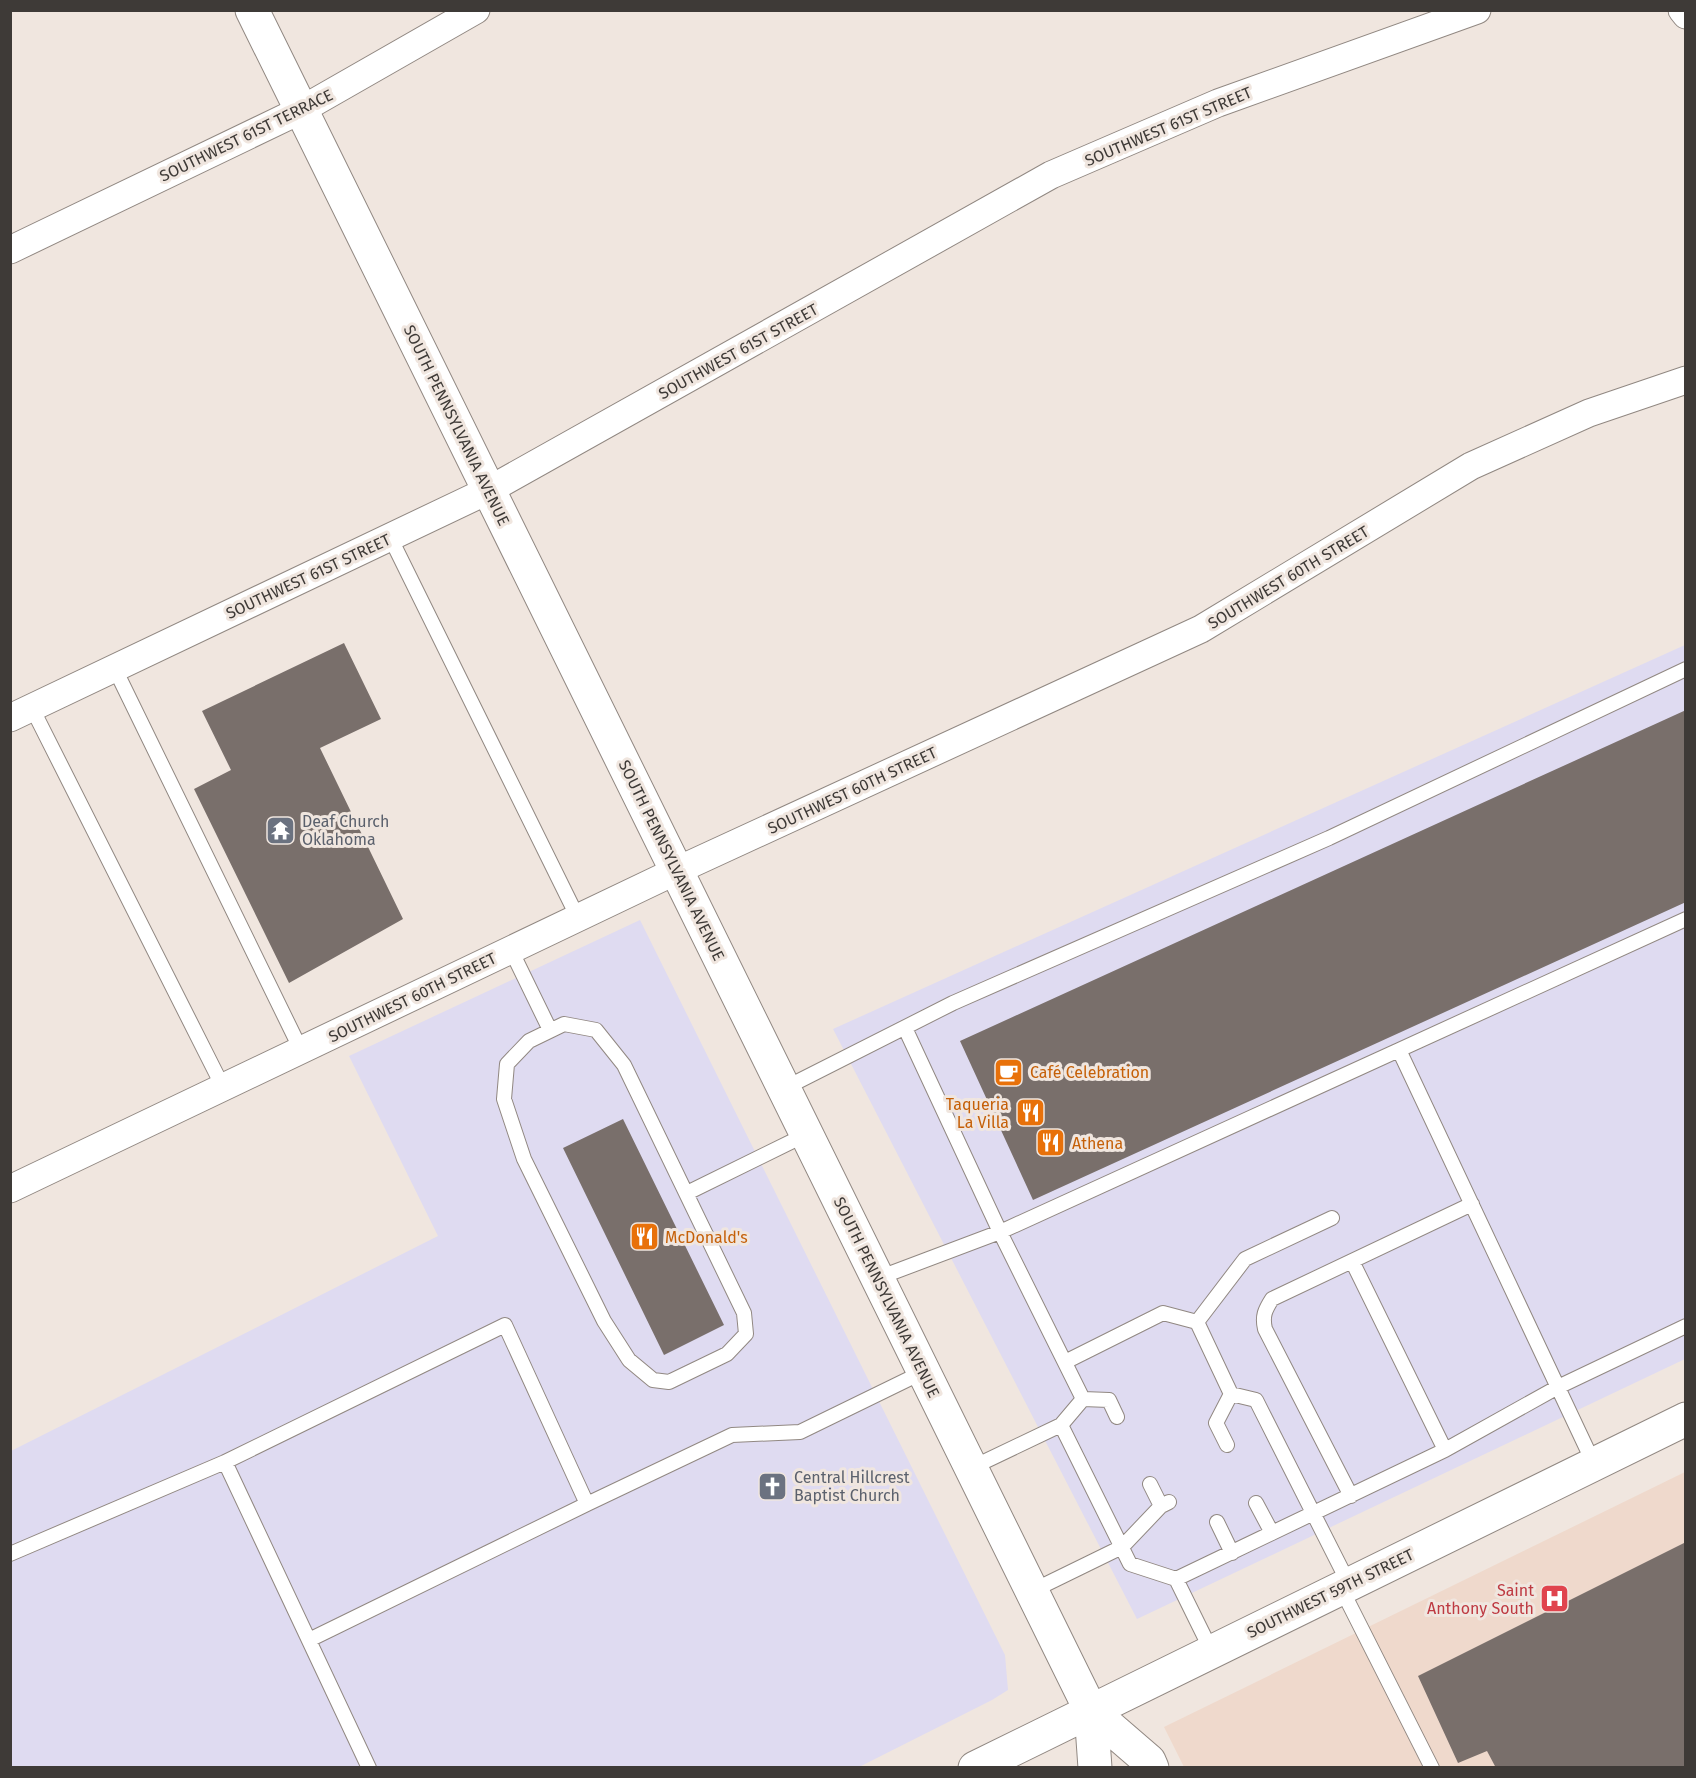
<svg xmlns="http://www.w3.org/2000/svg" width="1696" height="1778" viewBox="0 0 1696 1778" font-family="'Fira Sans',sans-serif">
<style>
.commercial{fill:#dfdbf1}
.medical{fill:#efd9cc}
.building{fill:#796f6b}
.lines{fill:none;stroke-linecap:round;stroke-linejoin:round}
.lane-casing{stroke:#918882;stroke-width:16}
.street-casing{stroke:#918882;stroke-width:29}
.secondary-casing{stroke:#918882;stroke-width:35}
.lane{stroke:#fff;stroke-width:14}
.street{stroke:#fff;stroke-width:27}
.secondary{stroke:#fff;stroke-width:33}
.labels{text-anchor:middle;stroke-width:6;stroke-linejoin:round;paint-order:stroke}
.street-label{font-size:16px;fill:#3e3a37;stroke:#f0e6df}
.worship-label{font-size:16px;fill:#5b616d;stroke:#f0e6df;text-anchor:start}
.food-label{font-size:16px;fill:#c56008;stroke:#f0e6df;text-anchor:start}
.health-label{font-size:16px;fill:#be3a42;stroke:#f0e6df;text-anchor:end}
</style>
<rect width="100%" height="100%" fill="#f0e6df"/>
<path class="commercial" d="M1685,645v714l-548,260 -304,-590z
M640,920l365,735 3,35 -16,10 -133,67 -848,1v-317l427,-215 -89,-180z"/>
<path class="medical" d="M1685,1472v295h-501l-20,-40z"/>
<path class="building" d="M344,643l37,76 -61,29 83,171 -114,64 -95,-194 37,-19 -29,-59z
M1686,710v192l-653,298 -73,-159z
M623,1119l101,206 -60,30 -101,-207z
M1686,1542v226h-190l-9,-17 -29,12 -40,-87z"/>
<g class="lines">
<defs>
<path id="lane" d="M390,537l188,381
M115,669l186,381
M32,708l191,379
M511,950l39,80
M564,1024l32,6 28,35 120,248 2,21 -19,20 -58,28 -16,-2 -24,-20 -25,-39 -80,-162 -20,-60 3,-35 22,-23z
M905,1028l95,204 83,167 -22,26 69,139 46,15 269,-129 113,-63 128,-61
M1399,1050l287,-131
M785,1088l168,-85 376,-165 357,-169
M687,1193l120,-59
M1352,1261l93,189
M878,1278l122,-46 399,-182 195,414
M1197,1322l48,-63 87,-41
M1065,1362l98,-49 34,9 34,72 25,6 93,184
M1083,1399l26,1 8,17
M1227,1445l-11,-22 15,-29
M225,1462l280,-137 82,179 -278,136
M971,1468l90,-43
M1150,1484l11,22
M1351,1496l-86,-167c-3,-13 0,-19 7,-30l200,-95
M1256,1503l16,30
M587,1504l145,-69 68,-3 123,-60
M1217,1522l15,31
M10,1554l215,-92 144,306
M1176,1579l36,73
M1341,1588l91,180
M1032,1591l90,-44 39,-41 8,-4"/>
<path id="street" d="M1682,10l4,5
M10,250l291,-140 175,-100
M10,718l479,-228 562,-315 167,-72 259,-93
M10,1189l668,-319 523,-241 270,-163 118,-53 97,-33"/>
<path id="secondary" d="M252,10l839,1701 4,57
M1091,1711l58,50 3,7
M975,1768l711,-349"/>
</defs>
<use href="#lane" class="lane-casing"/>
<use href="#street" class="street-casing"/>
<use href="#secondary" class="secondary-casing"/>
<use href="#lane" class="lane"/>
<use href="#street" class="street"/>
<use href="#secondary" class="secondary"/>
</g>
<defs>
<symbol id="temple-square" viewBox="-11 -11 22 22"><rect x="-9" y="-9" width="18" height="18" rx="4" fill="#6b7280" stroke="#f0e6df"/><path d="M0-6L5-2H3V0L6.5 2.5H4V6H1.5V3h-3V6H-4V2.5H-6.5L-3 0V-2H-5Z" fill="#fff"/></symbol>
<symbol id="cafe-square" viewBox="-11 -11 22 22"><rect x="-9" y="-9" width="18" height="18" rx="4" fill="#e8710a" stroke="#f0e6df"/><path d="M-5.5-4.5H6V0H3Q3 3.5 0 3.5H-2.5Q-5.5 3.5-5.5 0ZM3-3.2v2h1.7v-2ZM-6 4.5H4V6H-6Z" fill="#fff"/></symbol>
<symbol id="restaurant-square" viewBox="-11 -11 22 22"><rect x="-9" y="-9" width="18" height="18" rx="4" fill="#e8710a" stroke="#f0e6df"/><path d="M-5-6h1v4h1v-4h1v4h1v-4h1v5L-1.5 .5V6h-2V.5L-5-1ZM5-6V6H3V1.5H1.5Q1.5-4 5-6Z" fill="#fff"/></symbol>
<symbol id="church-square" viewBox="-11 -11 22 22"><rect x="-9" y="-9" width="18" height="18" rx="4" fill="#6b7280" stroke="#f0e6df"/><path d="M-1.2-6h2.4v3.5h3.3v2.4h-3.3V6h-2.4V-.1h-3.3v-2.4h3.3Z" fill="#fff"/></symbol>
<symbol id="hospital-square" viewBox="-11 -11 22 22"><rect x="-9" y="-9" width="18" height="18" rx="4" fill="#e0444e" stroke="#f0e6df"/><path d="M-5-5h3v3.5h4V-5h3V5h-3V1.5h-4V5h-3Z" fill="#fff"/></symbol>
</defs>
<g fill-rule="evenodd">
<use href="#temple-square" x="264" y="814" width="33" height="33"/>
<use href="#cafe-square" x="992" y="1056" width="33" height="33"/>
<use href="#restaurant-square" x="1014" y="1096" width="33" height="33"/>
<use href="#restaurant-square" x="1034" y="1126" width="33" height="33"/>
<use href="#restaurant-square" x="628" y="1220" width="33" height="33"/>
<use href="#church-square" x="756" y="1470" width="33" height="33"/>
<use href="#hospital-square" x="1538" y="1582" width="33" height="33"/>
</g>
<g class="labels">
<g class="street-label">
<text transform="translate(1168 126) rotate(-23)" y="6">SOUTHWEST 61ST STREET</text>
<text transform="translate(246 135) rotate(-26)" y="6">SOUTHWEST 61ST TERRACE</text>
<text transform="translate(738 351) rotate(-29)" y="6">SOUTHWEST 61ST STREET</text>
<text transform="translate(457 425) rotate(64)" y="6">SOUTH PENNSYLVANIA AVENUE</text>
<text transform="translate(308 576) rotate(-25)" y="6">SOUTHWEST 61ST STREET</text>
<text transform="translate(1288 577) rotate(-31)" y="6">SOUTHWEST 60TH STREET</text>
<text transform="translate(852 790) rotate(-25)" y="6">SOUTHWEST 60TH STREET</text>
<text transform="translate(672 860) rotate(64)" y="6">SOUTH PENNSYLVANIA AVENUE</text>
<text transform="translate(412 997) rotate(-26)" y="6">SOUTHWEST 60TH STREET</text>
<text transform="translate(887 1297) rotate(64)" y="6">SOUTH PENNSYLVANIA AVENUE</text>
<text transform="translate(1330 1593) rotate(-26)" y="6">SOUTHWEST 59TH STREET</text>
</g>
<g class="worship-label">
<text x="302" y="827">Deaf Church<tspan x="302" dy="18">Oklahoma</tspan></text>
<text x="794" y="1483">Central Hillcrest<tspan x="794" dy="18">Baptist Church</tspan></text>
</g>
<g class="food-label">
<text x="1030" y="1078">Café Celebration</text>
<text x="1009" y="1110" text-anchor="end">Taqueria<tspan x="1009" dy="18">La Villa</tspan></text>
<text x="1072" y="1149">Athena</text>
<text x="665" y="1243">McDonald's</text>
</g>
<g class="health-label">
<text x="1534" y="1596">Saint<tspan x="1534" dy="18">Anthony South</tspan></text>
</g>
</g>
<rect width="1696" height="1778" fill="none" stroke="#3e3a37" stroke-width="24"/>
</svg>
